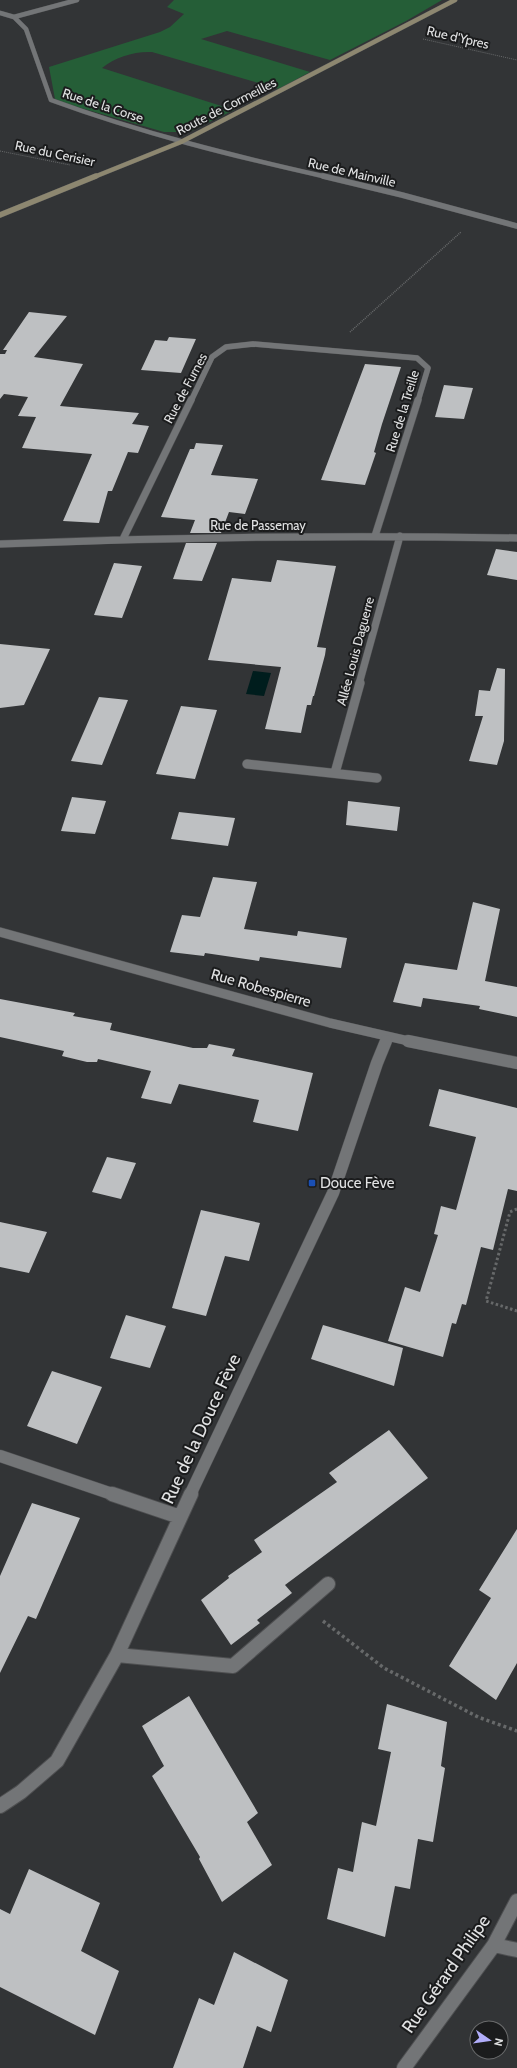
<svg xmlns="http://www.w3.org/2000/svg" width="517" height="2068" viewBox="0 0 517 2068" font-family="Cabin,sans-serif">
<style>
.green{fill:#255e37}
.water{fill:#001d1d}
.building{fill:#bec0c2}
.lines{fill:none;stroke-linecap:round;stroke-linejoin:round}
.street-far5-casing{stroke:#4e4f51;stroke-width:5}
.street-far4-casing{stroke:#4e4f51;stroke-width:6}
.street-far3-casing{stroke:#4e4f51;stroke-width:8}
.street-far2-casing{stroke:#4e4f51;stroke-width:10}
.street-far1-casing{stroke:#4e4f51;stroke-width:13}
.street-casing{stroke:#4e4f51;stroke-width:16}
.secondary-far1-casing{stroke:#4e4f51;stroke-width:5}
.secondary-casing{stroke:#4e4f51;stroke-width:6}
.path-far3{stroke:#67696a;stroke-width:1;stroke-dasharray:1 1;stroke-linecap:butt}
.path-far2{stroke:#67696a;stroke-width:1.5;stroke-dasharray:1 1;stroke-linecap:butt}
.path-far1{stroke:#67696a;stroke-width:3;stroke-dasharray:2.5 2.5;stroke-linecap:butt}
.path{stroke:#67696a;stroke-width:3.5;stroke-dasharray:3 3;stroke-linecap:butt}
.street-far5{stroke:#737577;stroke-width:4.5}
.street-far4{stroke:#737577;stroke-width:5.5}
.street-far3{stroke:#737577;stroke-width:7}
.street-far2{stroke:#737577;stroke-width:9}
.street-far1{stroke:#737577;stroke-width:12}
.street{stroke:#737577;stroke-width:14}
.secondary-far1{stroke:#8d8770;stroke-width:4.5}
.secondary{stroke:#8d8770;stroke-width:5.5}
.transit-dot{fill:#1a4fb4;stroke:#1b1c1d;stroke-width:1.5}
.labels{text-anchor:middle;stroke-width:4;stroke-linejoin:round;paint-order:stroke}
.far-street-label{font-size:13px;fill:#e1e2e3;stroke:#1b1c1d}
.street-label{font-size:15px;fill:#e1e2e3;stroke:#1b1c1d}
.poi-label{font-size:15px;fill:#e1e2e3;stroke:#1b1c1d;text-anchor:start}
.near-street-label{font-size:18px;fill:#e1e2e3;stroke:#1b1c1d}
</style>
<rect width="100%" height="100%" fill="#323436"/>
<path class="green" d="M174,0h268l-36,21 -76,39 -103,-29 -26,8 109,33 -31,17 -127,-37c-17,-1 -37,5 -50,16l132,42 -45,22h-25l-104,-30 -5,-3 -6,-32 111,-35 10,-5 14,-13 -17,-7z"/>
<path class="water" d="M253,671l18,2 -7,23 -18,-2z"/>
<path class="building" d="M29,312l38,4 -33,41 49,7 -23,42 79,7 -7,11 17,2 -11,27 -10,-1 -16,39h-4l-9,32 -36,-2 29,-67 -70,-6 14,-31 -18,-1 10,-19 -24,-3 -4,5v-45h5l2,-4h-4z
M169,337l27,2 -15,34 -40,-3 14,-30 12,1z
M365,364l36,3 -19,57 -8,28 2,1 -11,32 -44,-5z
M444,385l29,3 -9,31 -29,-2z
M196,443l27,2 -12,30 47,4 -13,35 -16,-2 -8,21h-31l5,-13 -34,-3 29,-68h4z
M186,543h31l-15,38 -29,-2z
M496,549l21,3v28l-30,-5z
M277,560l59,6 -19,81 9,1 -1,7 -11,41h-1l-2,9h-4l-6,28 -36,-4 16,-62 -73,-7 24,-82 39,4z
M114,563l28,3 -20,52 -28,-3z
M0,644l50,5 -26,56 -24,3z
M497,668l8,1 -1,72 -7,24 -28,-4 14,-45h-8l4,-26 11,1z
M99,697l29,3 -26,65 -31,-4z
M181,706l36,4 -22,69 -39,-5z
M72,797l34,4 -11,33 -34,-3z
M348,801l52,6 -3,24 -51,-6z
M179,812l56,6 -7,28 -57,-7z
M213,877l44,5 -13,47 53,7 1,-5 49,7 -6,30 -81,-11 -1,4 -54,-8 -1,3 -34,-4 12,-37 18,2z
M473,902l27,7 -15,72 32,6v30l-38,-8 1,-3 -57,-8 -2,9 -28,-5 12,-39 52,7z
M0,999l75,14 -2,3 39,7 -2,7 83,18h14l2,-4 26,5 -3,7 81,17 -15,58 -45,-9 6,-22 -80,-16 -8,20 -30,-6 10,-27 -53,-12 -1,3h-10l-25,-6 2,-5 -64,-14z
M439,1089l78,19v83l-9,-2 -15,61 -12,-3 -15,58 -4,-1 -6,20 -4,-1 -9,34 -55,-16 17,-54 15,5 18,-57 -4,-1 7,-28 15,4 20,-73 -47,-11z
M107,1157l29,6 -15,36 -29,-7z
M201,1210l59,13 -11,38 -24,-5 -19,60 -34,-8z
M0,1222l47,10 -18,41 -29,-6z
M126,1315l40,11 -16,42 -40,-10z
M323,1325l80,23 -9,38 -83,-27z
M52,1371l50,16 -25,57 -50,-18z
M389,1430l39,48 -143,107 7,8 -35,27 3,3 -29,22 -30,-45 28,-22 -1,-2 34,-24 -8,-12 83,-58 -8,-9z
M32,1503l48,15 -44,101 -8,-3 -28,57v-97z
M517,1529v134l-21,37 -47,-34 42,-68 -12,-8z
M189,1696l69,117 -11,9 25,43 -50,37 -23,-43 1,-2 -48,-81 12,-10 -22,-40z
M387,1704l60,18 -6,44 4,2 -12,74 -15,-3 -8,50 -15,-3 -10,51 -58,-18 11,-51 15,4 9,-50 14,4 15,-74 -13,-3z
M29,1869l71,34 -19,48 38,20 -24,64 -95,-48v-78l10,5z
M234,1952l54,28 -17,52 -14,-6 -14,42h-70l26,-70 15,7z"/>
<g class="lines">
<defs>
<path id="street-far5" d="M0,13l14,4 12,12 25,71c90,33 182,56 276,77
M14,17l63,-17"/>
<path id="street-far4" d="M323,176l79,19 115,31
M191,401l21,-44 14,-10 27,-3 164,14 11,10 -10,33"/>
<path id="street-far3" d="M375,536l43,-136
M123,539l68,-139
M0,544c172,-7 345,-9 517,-6
M359,684l41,-148"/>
<path id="street-far2" d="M247,764l130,14
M335,773l25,-90
M0,932l330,91 83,19
M386,1042l2,-5"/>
<path id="street-far1" d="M408,1041l109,22
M0,1456l115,39
M190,1495l143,-302 44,-130 9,-22"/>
<path id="street" d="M112,1494l68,23
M117,1655l116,11 95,-82
M0,1806l21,-14 36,-31 60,-106 74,-161
M494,1945l23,5
M404,2068l90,-123 23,-44"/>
<path id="secondary-far1" d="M94,177l87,-35 274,-142"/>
<path id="secondary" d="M0,215l96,-39"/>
</defs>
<use href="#street-far5" class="street-far5-casing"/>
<use href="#street-far4" class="street-far4-casing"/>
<use href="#street-far3" class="street-far3-casing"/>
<use href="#street-far2" class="street-far2-casing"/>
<use href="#street-far1" class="street-far1-casing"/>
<use href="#street" class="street-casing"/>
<use href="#secondary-far1" class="secondary-far1-casing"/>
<use href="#secondary" class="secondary-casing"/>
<path class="path-far3" d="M423,39l94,21
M0,151l70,14"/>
<path class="path-far2" d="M350,332l111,-100"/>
<path class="path-far1" d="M517,1209l-7,3 -24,89 31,10"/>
<path class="path" d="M323,1621l61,47 94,49 39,14"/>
<use href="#street-far5" class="street-far5"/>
<use href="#street-far4" class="street-far4"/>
<use href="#street-far3" class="street-far3"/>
<use href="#street-far2" class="street-far2"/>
<use href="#street-far1" class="street-far1"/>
<use href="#street" class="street"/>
<use href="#secondary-far1" class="secondary-far1"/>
<use href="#secondary" class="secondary"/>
</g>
<rect class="transit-dot" x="308" y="1179" width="8" height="8" rx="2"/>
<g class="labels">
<g class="far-street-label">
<text transform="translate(458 37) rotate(13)" y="5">Rue d'Ypres</text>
<text transform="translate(103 105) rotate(18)" y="5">Rue de la Corse</text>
<text transform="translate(226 106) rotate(-27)" y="5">Route de Cormeilles</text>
<text transform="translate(55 153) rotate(12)" y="5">Rue du Cerisier</text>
<text transform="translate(352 172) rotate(13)" y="5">Rue de Mainville</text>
<text transform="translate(185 388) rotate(-62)" y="5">Rue de Furnes</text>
<text transform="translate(402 411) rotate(-73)" y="5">Rue de la Treille</text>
<text x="258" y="530">Rue de Passemay</text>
<text transform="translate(355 651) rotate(-75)" y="5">Allée Louis Daguerre</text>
</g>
<g class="street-label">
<text transform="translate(261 988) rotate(16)" y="5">Rue Robespierre</text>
</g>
<g class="poi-label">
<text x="320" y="1188">Douce Fève</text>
</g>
<g class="near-street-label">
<text transform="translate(201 1429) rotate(-65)" y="6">Rue de la Douce Fève</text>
<text transform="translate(446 1974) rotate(-55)" y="6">Rue Gérard Philipe</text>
</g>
</g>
<g transform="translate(489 2040) rotate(103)"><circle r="19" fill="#1b1c1d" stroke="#6a6b6c"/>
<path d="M0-3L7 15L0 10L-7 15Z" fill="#b1adfa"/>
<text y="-6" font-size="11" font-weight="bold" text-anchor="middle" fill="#e1e2e3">N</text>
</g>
</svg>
